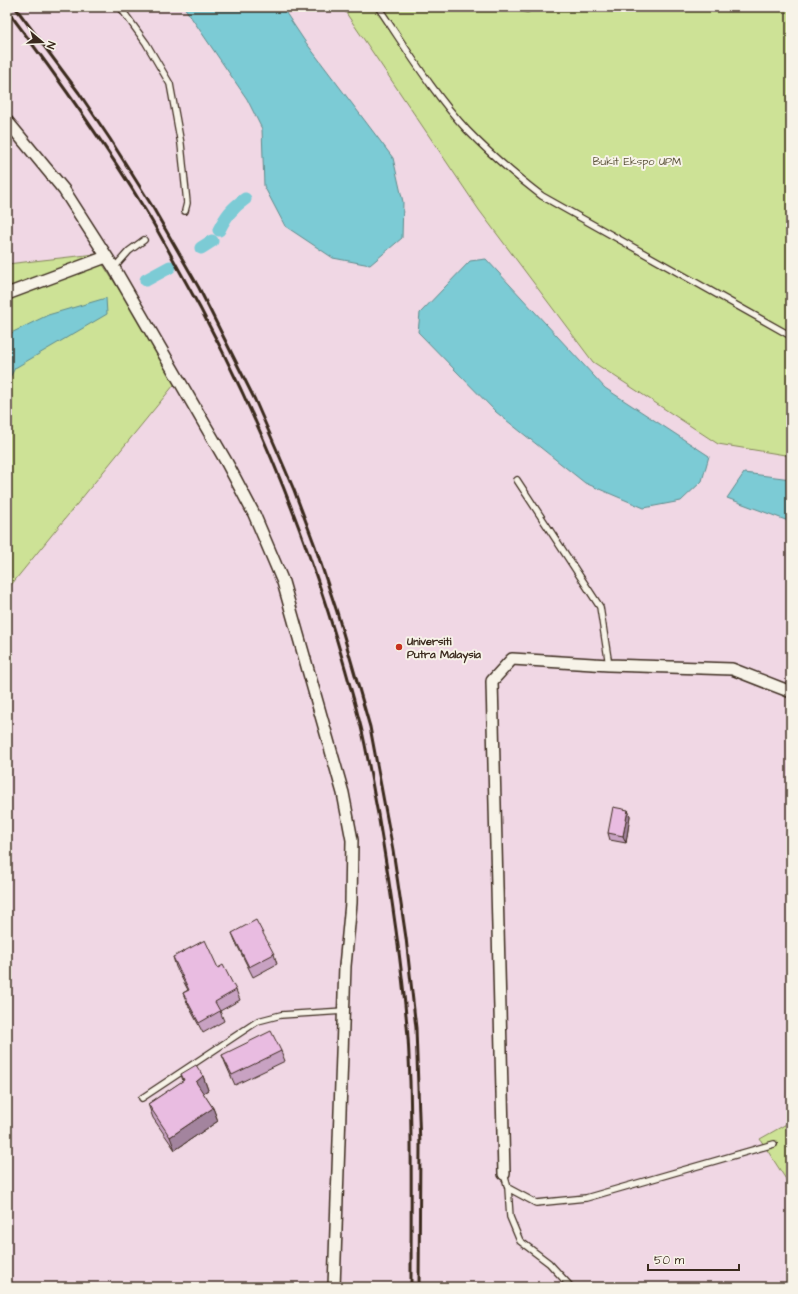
<svg xmlns="http://www.w3.org/2000/svg" width="798" height="1294" viewBox="0 0 798 1294" font-family="'Architects Daughter',sans-serif">
<style>
.built{fill:#f0d7e4}
.green{fill:#cde296;stroke:#84865a}
.water{fill:#7bcbd5;stroke:#618b8c}
.lines{fill:none;stroke-linecap:round;stroke-linejoin:round}
.canal{stroke:#7bcbd5;stroke-width:13}
.service-casing{stroke:#3b2a1e;stroke-width:8}
.minor-casing{stroke:#3b2a1e;stroke-width:14}
.service{stroke:#f7f3e8;stroke-width:5.5}
.minor{stroke:#f7f3e8;stroke-width:11}
.rail{stroke:#3b2a1e;stroke-width:3}
.wall{fill:#c8a2c2;stroke:#3b2a1e}
.shaded-wall{fill:#a3849e;stroke:#3b2a1e}
.building{fill:#e9bce1;stroke:#3b2a1e}
.poi-dot{fill:#c8321e;stroke:#f7f3e8;stroke-width:1.5}
.labels{text-anchor:middle;stroke-width:4;stroke-linejoin:round;paint-order:stroke}
.park-label{font-size:11px;fill:#584f36;stroke:#f7f3e8}
.poi-label{font-size:11px;font-weight:bold;fill:#3b2a1e;stroke:#f7f3e8;text-anchor:start}
</style>
<rect width="100%" height="100%" fill="#f3e2e6"/>
<filter id="ink" filterUnits="userSpaceOnUse"><feTurbulence type="fractalNoise" baseFrequency=".025" numOctaves="2"/><feDisplacementMap in="SourceGraphic" scale="8" xChannelSelector="R" yChannelSelector="G"/><feConvolveMatrix kernelMatrix="1 2 1 2 8 2 1 2 1" color-interpolation-filters="sRGB"/></filter>
<g filter="url(#ink)">
<path class="built" d="M7,7h784v1280h-784z"/>
<path class="green" d="M342,7h449v449l-73,-12 -125,-82 -114,-152z
M96,254l82,126 -171,210v-326z
M790,1122l1,2v63l-31,-48z"/>
<path class="water" d="M184,7h98l22,33 89,118 10,44 -1,36 -32,27 -37,-7 -48,-32 -21,-40 -2,-57 -15,-30z
M486,259l119,129 104,68 -7,25 -21,20 -37,7 -59,-25 -89,-71 -78,-80 2,-19 50,-52z
M106,298l1,16 -92,54 -8,15v-48l41,-20z
M744,473l47,6v43l-64,-24z"/>
<g class="lines">
<path class="canal" d="M219,230c7,-14 13,-22 26,-31
M201,248l11,-7
M146,280l24,-13"/>
<defs>
<path id="service" d="M120,7l26,36 24,41 11,60 6,59 -2,8
M378,7c28,41 55,86 89,123 23,24 49,46 75,66l249,140
M527,9v-2
M114,268l15,-17 15,-11
M517,480l83,127 9,58
M142,1098l116,-77 23,-6 63,-4
M504,1174l4,14 28,15 50,-5 188,-54
M508,1188l2,29 10,24 29,22 22,24"/>
<path id="minor" d="M7,121l57,69 50,78 113,195 27,51 29,68 60,211 9,47 -1,63 -6,63 -11,321
M7,294l99,-37
M504,1174l-12,-493 20,-22 97,6 123,4 59,23"/>
</defs>
<use href="#service" class="service-casing"/>
<use href="#minor" class="minor-casing"/>
<use href="#service" class="service"/>
<use href="#minor" class="minor"/>
<path class="rail" d="M15,7l64,86 31,46 42,67 47,82 56,112 21,48 18,42 21,56 22,66 33,115 23,123 13,88 10,90 4,118 -1,141
M7,10c48,64 95,129 137,198 12,19 23,40 34,60 82,144 142,298 183,459 7,28 11,58 17,87 12,71 23,141 29,212 2,18 2,36 3,55 2,68 1,137 1,206"/>
</g>
<path class="wall" d="M628,810l2,6 -4,27 -16,-3 -2,-7z
M232,933l42,21 3,10 -24,13 -17,-34z
M173,957l45,11 18,22 4,10 -20,11 4,10 -21,12 -16,-30 -4,-10 5,-3 -12,-23z
M281,1051l4,10 -50,24 -9,-20 -4,-10z
M181,1074l22,2 5,14 -5,3 10,15 5,13 -43,29 -22,-32 -5,-14 35,-23z"/>
<path class="shaded-wall" d="M628,810l2,6 -4,27 -3,-7z
M203,1076l5,14 -8,5 -4,-13z
M213,1108l5,13 -43,29 -5,-13z"/>
<path class="building" d="M613,807l15,3 -5,26 -15,-3z
M256,920l18,34 -25,13 -17,-34z
M205,940l13,28 5,-3 13,25 -21,12 5,9 -21,12 -16,-30 6,-3 -16,-33z
M271,1031l10,20 -49,24 -10,-20z
M196,1065l7,11 -7,6 17,26 -43,29 -22,-33 36,-24 -3,-6z"/>
</g>
<circle class="poi-dot" cx="399" cy="647" r="4"/>
<g class="labels">
<g class="park-label">
<text x="637" y="165">Bukit Ekspo UPM</text>
</g>
<g class="poi-label">
<text x="407" y="645">Universiti<tspan x="407" dy="13">Putra Malaysia</tspan></text>
</g>
</g>
<rect width="798" height="1294" fill="none" stroke="#f7f3e8" stroke-width="24"/>
<rect x="12" y="12" width="774" height="1270" fill="none" stroke="#3b2a1e" stroke-width="1.5" filter="url(#ink)"/>
<g transform="translate(42 42) rotate(109)" stroke="#f7f3e8" stroke-width="3" paint-order="stroke">
<path d="M0-3L7 15L0 10L-7 15Z" fill="#3b2a1e"/>
<text y="-6" font-size="11" font-weight="bold" text-anchor="middle" fill="#3b2a1e">N</text>
</g>
<path d="M648 1264v6h91v-6" fill="none" stroke="#3b2a1e" stroke-width="2"/>
<text x="654" y="1264" font-size="12" fill="#3b2a1e" stroke="#f7f3e8" stroke-width="3" paint-order="stroke">50 m</text>
</svg>
